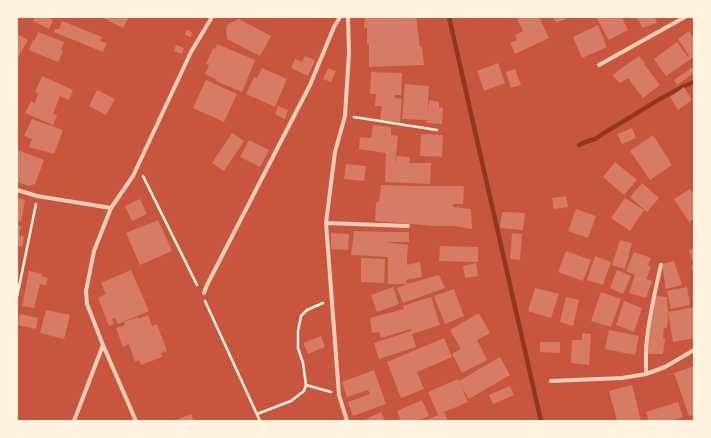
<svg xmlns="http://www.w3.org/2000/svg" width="711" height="438" viewBox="0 0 711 438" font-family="'PT Serif',serif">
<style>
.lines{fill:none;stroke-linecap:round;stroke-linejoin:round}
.stream{stroke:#8f3625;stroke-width:4.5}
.building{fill:#d67c66}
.path{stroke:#fff3e0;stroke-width:2.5}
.minor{stroke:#f1ccb7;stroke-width:4}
</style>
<rect width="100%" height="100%" fill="#c8553d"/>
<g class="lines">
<path class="stream" d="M449,17l92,404
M579,145c6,-4 12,-4 18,-7 3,-2 6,-5 10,-7 29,-16 56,-37 87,-49"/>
</g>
<path class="building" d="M35,17h12l6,3 -4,9 -16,-8z
M101,17h28l-6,11z
M365,17l10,1v-1h41l4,30h2l2,18 -55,2v-23l-2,-1v-15h-3z
M521,17h18l10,21 -34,16 -5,-11 7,-3 -2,-5 8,-4 -6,-12z
M553,17h17l-14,6z
M596,17h26l6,13 -19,10z
M637,17h18l2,6 -15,5 -3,-8 -1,1z
M239,19l32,17 -11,20 -33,-17 -1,-10 2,-5z
M62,21l40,16 -2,4 7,2 -4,9 -49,-20 1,-3h4z
M598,25l9,22 -25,11 -9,-21z
M186,30l6,2 -1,5 -6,-2z
M689,31l4,6 1,-1v21l-28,19 -12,-17 23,-17 11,15 1,-1 -11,-17z
M38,32l26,10 -3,8 2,1 -5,11 -29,-12 4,-10h2z
M17,34l11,6 -11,19z
M217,44l38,16 -13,32 -26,-11 1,-1 -12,-6 4,-9 -3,-1 7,-16 2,1z
M176,45l8,3 -2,6 -8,-3z
M305,56l10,4 -7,16 -17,-8 4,-9 7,3z
M639,56l6,7 -1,1 16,21 -17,13 -15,-20 -8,5 -8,-8z
M498,63l7,20 -21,8 -7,-20z
M694,66v7l-17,12 -3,-5z
M262,68l25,11 -12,28 -29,-13 8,-17 3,1z
M328,68l8,3 -5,11 -8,-3z
M515,69l6,16 -10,3 -5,-16z
M371,72l31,1 -1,22h-6v3l7,1 -2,23 -20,-2 2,-14h-7l1,-12h-6z
M42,76l31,14 -4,10 -9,-4 -7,18 4,1 -4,10 -28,-12 6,-12 4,2 3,-9 -3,-2z
M206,80l31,14 -13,28 -31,-14z
M405,84l24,2 -2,32 2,-18 10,2v5l4,1 -1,16 -16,-1 1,-3 -25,-1z
M684,87l8,13 -14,10 -8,-13z
M97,90l18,9 -9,16 -17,-9z
M278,106l10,4 -3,9 -10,-5z
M32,119l31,11 -9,24 -25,-7 3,-8 -8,-3z
M373,125l18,2v8l7,1 -3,29 2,-9 13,1 -1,6h22l-1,21 -45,-2 1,-29 -27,-4 1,-12 11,1z
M632,128l4,10 -14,6 -5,-10z
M232,133l12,8 -20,30 -12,-8z
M421,134l22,1 -1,22 -22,-1z
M653,135l19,30 -22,15 -20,-29z
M249,140l20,10 -9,17 -20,-10z
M18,150l26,10 -9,24 -6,2 -12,-4v-28z
M615,162l22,18 -13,15 -21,-18z
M346,164l20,2 -2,15 -20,-2z
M642,183l17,15 -12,14 -17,-15z
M381,185l37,1h46l-1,18h-10v3l18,2 1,20 -18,-3h-18l-61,-5 1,-18 3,-2z
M690,189l4,6v24l-5,3 -15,-23z
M566,196l2,11 -14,2 -2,-11z
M17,198l8,2 -4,22 -4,-1z
M625,198l19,12 -14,21 -19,-13z
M140,199l7,15 -15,7 -7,-15z
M576,209l20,7 -8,22 -20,-7z
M502,212l23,1 -2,17 -23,-2z
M158,220l14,31 -32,14 -14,-32z
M17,226h4l-2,9 5,2 -2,10 -5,-1z
M354,231l30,1h25v10h-24l23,3 -1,12v8l13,-3 2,15 -16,3 1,4h-19v-27l-37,-2z
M331,233l18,1 -1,16 -17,-1z
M512,233l10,1 -2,26 -10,-1z
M620,240l12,3 -7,26 -13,-4z
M440,246l38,1v15l-39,-1z
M694,248v26l-3,-8 3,-1 -5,-15z
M566,251l25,9 -8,21 -25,-9z
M634,252l17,6 -3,7 3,2 -5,12 6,2 -6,17 -17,-5 6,-18 -9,-4z
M595,256l16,6 -8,23 -16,-5z
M361,258l24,1 -1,24 -23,-1z
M674,261l8,24 -16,4 -4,-25z
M476,263l2,13 -13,2 -2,-12z
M131,270l18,41 -31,13 -3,-6 -3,1 2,5 -5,2 -11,-28 8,-4 -5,-11z
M617,270l14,6 -8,18 -13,-6z
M29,271l13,3 -1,2 7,2 -2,7 -6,-1 -6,24 -12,-2z
M439,275l6,13 -42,15 -6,-15 10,-4z
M393,287l6,17 -22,8 -6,-17z
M687,287l3,18 -19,4 -4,-18z
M535,288l24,6 -8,24 -23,-7z
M454,289l10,27 -19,8 -11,-28z
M601,292l20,7 -10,28 -20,-6z
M656,296l11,1 1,20 -1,11h-3l-1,10 2,1 -2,15h-15v-10z
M431,297l9,28 -28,9 4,13 -37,12 -5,-16 37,-12v-2l-30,9 -2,-6 -7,1 -2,-15 34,-9 -1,-3z
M566,297l13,3 -6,26 -13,-4z
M624,301l18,7 -8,24 -18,-7z
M694,307v31l-21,4 -5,-30z
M46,310l24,5 -6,24 -24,-6z
M479,313l11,20 -13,7 10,20 -25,13 -10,-19 9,-5 -11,-19z
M20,314l18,4 -2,11 -18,-4z
M148,315l4,11 5,-2 10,27 -6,2 1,4 -21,8 -2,-5 -4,2 -6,-18 -6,3 -7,-19 9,-3 -1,-3 14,-5 1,2z
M609,330l30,6 -4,19 -30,-6z
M582,333l9,1 -2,31 -18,-2 1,-23h10z
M321,336l4,11 -17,7 -5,-11z
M444,338l8,19 -35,15 7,17 -23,9 -14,-36z
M540,342h20v11l-20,-1z
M500,357l10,18 -41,24 -8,-13 7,16 -24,10 4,9h-24l14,-6 -10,-23 30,-13 1,2z
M694,366v49l-5,1 -15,-43z
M374,370l12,34 -33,12 -5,-14 22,-8 -2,-4 -21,7 -5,-15z
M632,385l9,36h-24l-8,-30z
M510,386l4,9 -21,9 -4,-9z
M422,400l7,16 -12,5h-16l-4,-10z
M678,402l5,15 -12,4h-22l-3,-9z
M381,412l4,9h-23z
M191,414l3,7h-20z"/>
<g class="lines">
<path class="path" d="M354,117l83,13
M143,176l54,109
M17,297l19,-93
M205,301l55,120
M306,385l25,7
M257,414l34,-13 13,-10 2,-6 -3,-22 -5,-15v-17l3,-15 6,-6 16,-7"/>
<path class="minor" d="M599,65l86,-48
M17,190l20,6 74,12
M326,223l82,3
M204,293l3,-8 103,-200 24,-58 6,-10
M103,345l33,76
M646,374c0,-8 0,-17 0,-25 2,-29 9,-57 15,-84
M551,381l71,-3 24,-4 19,-7 29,-17
M74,421l29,-76 -16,-41 -1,-13 8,-40 17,-43 22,-32 58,-124 21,-35
M347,421l-8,-26 -13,-172 9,-71 10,-36 4,-63 -1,-36"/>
</g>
<rect width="711" height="438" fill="none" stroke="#fff3e0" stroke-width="36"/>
</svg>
